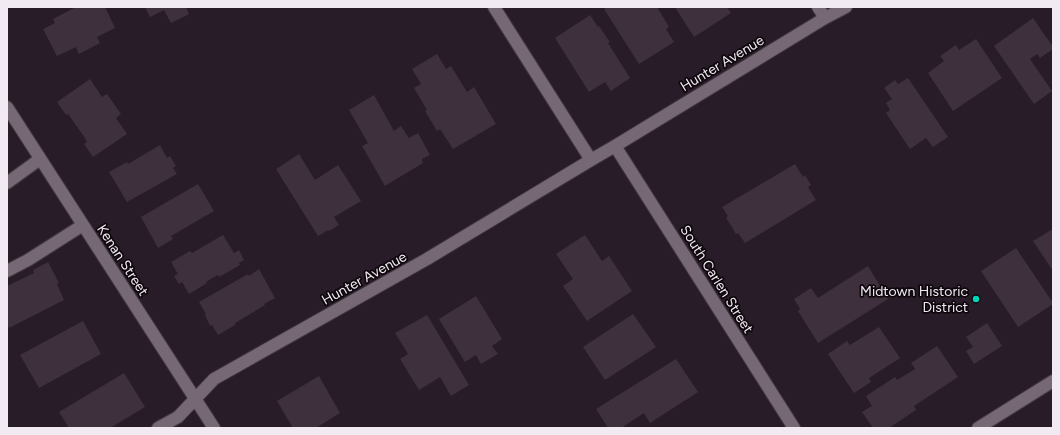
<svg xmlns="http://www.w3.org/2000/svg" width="1060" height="435" viewBox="0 0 1060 435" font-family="Figtree,sans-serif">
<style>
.building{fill:#3e313d}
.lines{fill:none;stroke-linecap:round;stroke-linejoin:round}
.minor-casing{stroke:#423842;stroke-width:14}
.minor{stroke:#776876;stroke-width:12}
.poi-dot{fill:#00d5b7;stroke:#0e080d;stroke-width:1.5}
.labels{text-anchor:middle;stroke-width:3.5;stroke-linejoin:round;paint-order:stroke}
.street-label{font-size:14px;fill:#f2eaf2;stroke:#0e080d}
.poi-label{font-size:14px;fill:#f2eaf2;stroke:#0e080d;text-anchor:end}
</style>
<rect width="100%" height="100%" fill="#281c28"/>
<path class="building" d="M76,7h29l10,21 -18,9 3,6 -21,11 -3,-7 -19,9 -14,-27 12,-6 -2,-4z
M145,7h41l3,7 -18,9 -7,-13 -14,7z
M607,7h46v1l4,-1 12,20 -3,2 8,13 -35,22 -35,-55z
M675,7h52l4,6 -37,24z
M590,15l8,12 1,-1 6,9 5,7 -2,1 22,35 -19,13 -6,-9 -16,10 -34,-54z
M1033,18l20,29v2l-13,9 -3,-4 -7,5 22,32 -18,13 -40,-58z
M976,39l26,39 -49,33 -25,-38 16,-12 -4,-5 16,-11 3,5z
M437,54l9,15 5,-3 16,26 7,-5 22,37 -43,25 -13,-20 -3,2 -12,-20 2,-1 -13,-22 7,-4 -9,-15z
M908,78l40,59 -15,10 -7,-9 -16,11 -24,-36 4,-3 -4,-7 6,-4 -8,-11 11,-8 3,4z
M90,79l12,18 5,-3 14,20 -5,4 11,16 -34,23 -9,-13 3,-2 -2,-4 -17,-24 -2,1 -9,-13z
M374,95l20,36 7,-5 8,12 9,-5 12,22 -8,4 1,4 -38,23 -23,-40 6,-3 -19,-33z
M160,145l7,13 3,-2 6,10 -3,2 4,6 -50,28 -18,-30 18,-10 1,2z
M299,154l16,26 23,-15 23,36 -27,16 5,8 -10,6 -1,-1 -10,6 -42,-67z
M795,164l8,13 2,-2 6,10 -3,2 8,13 -71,43 -7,-10 -2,1 -4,-7 -6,-9 2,-2 -6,-9z
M198,184l16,27 -43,25 2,3 -15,9 -17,-31z
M1053,229v42l-20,-30z
M223,235l11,18 5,-3 5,10 -5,3 1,2 -21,12 -1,-2 -7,4 -5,3 1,1 -18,11 -7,-12 -3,2 -5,-8 4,-2 -7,-12 19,-11 2,2z
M585,235l17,26 7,-5 23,35 -45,30 -24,-35 10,-7 -17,-25z
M1016,248l37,55v1l-35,23 -37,-56z
M48,262l11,21 -2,1 7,16 -55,28 -2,-5v-37l27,-13 -1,-3z
M868,266l20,33 -70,44 -20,-32 2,-2 -6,-10 17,-11 7,10z
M259,269l16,29 -11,6 1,1 -30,18v2l-17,10 -6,-10 -2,1 -5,-11 1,-1 -7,-12 49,-28 1,2z
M476,296l26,43 -10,7 6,8 -17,10 -5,-9 -11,7 -26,-43z
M633,314l23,33 -51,33 -22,-33z
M427,315l42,70 -18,11 -11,-19 -21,13 -19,-31 8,-5 -13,-21z
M83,321l18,33 -62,34 -19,-33z
M987,323l15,23 -28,18 -8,-13 7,-4 -7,-10z
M879,327l21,31 -31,20 2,4 -17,11 -26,-39 19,-13 3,4z
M937,346l21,31 -44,29 2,4 -27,18h-16l-11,-16 10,-6 -6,-10 29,-19 2,3 18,-11 -4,-6z
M676,359l22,33 -48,31 -6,-10 -23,15h-13l-12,-19z
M124,373l21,34 -35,21h-41l-10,-16z
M319,376l21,37 -24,15h-23l-16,-27z"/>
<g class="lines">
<defs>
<path id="minor" d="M494,7l97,153
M818,7l7,11
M7,107l207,321
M615,146l179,282
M7,183l33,-24
M7,271l21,-11 55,-35
M158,428l20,-11 36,-38 213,-120 164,-99 24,-14 210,-128 21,-11
M978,428l75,-47"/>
</defs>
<use href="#minor" class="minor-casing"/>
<use href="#minor" class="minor"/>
</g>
<circle class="poi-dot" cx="976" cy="299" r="4"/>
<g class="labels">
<g class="street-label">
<text transform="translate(722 63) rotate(-31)" y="5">Hunter Avenue</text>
<text transform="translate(123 260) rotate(57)" y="5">Kenan Street</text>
<text transform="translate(364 278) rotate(-29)" y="5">Hunter Avenue</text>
<text transform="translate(717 279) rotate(58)" y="5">South Carlen Street</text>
</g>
<g class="poi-label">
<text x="968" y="296">Midtown Historic<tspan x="968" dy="16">District</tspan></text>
</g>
</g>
<rect width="1060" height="435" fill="none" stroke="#f2eaf2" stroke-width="16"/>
</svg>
